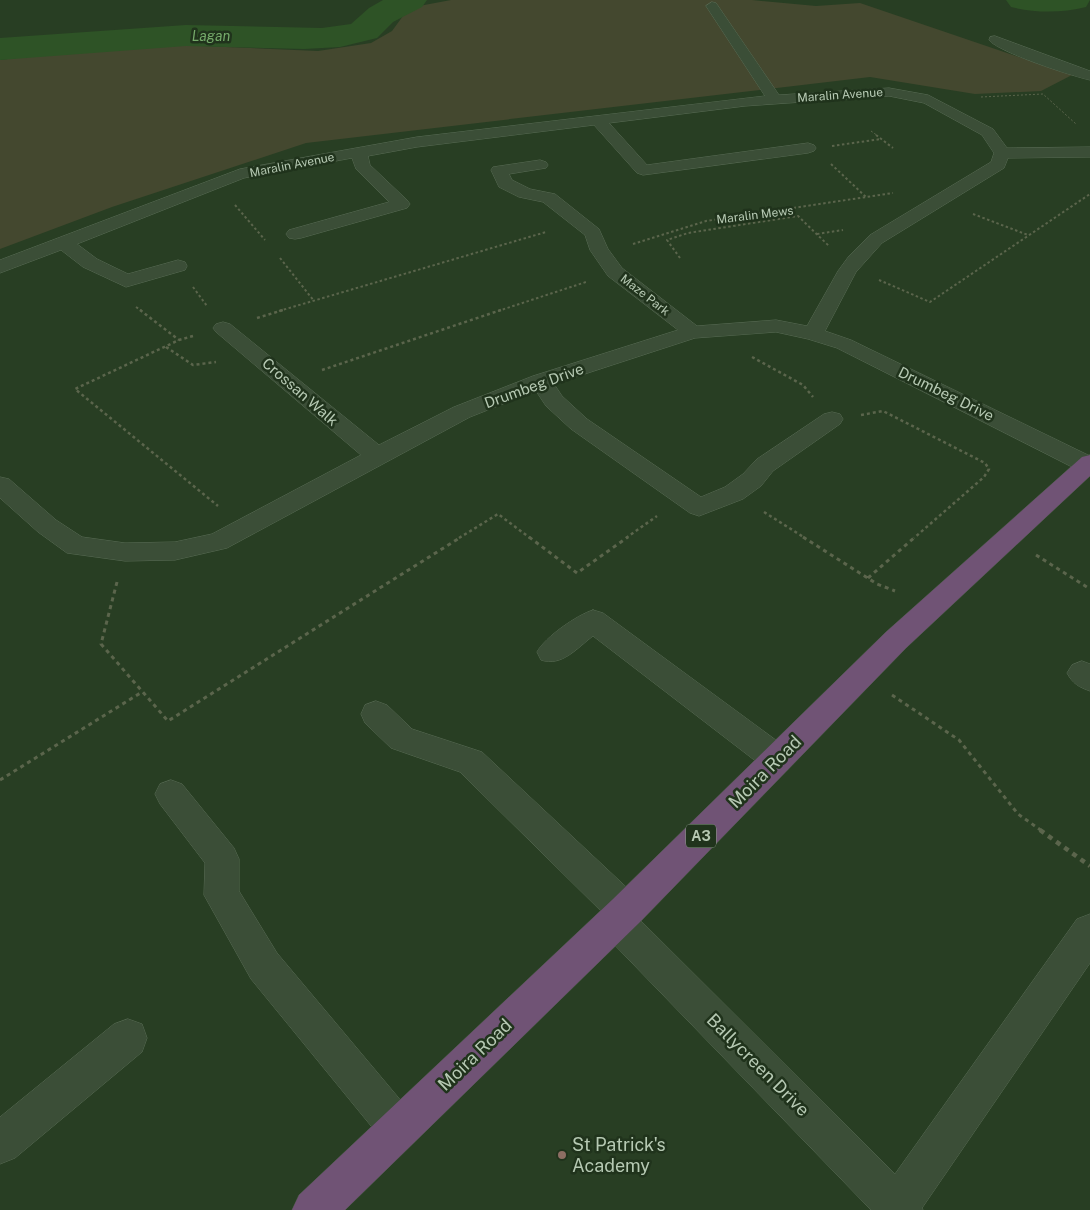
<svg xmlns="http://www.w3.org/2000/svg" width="1090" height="1210" viewBox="0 0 1090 1210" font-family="'Public Sans',sans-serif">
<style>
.green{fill:#44482f}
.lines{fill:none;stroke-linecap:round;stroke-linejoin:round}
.river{fill:#2e5326;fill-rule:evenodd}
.minor-casing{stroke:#596c55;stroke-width:1}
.highway-casing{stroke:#465942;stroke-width:1}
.path-far4{stroke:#5b654c;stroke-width:1;stroke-dasharray:2 2;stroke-linecap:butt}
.path-far3{stroke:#5b654c;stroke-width:2;stroke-dasharray:2.5 2.5;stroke-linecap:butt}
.path-far2{stroke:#5b654c;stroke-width:2.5;stroke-dasharray:3 3;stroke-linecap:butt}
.path-far1{stroke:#5b654c;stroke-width:3;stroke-dasharray:4 4;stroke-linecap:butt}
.path{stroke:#5b654c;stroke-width:4.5;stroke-dasharray:5 5;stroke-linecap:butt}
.minor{fill:#3b4e37;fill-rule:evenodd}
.highway{fill:#705375;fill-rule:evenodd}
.education-dot{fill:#8d6e63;stroke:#20331c;stroke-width:2}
.labels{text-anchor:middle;stroke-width:5;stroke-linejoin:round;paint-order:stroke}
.far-street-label{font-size:12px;fill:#b6c9b3;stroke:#20331c}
.far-water-label{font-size:14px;font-style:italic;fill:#75aa6a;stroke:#20331c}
.shield{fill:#20331c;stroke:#899c86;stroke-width:1}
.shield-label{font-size:14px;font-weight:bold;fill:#b6c9b3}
.street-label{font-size:15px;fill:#b6c9b3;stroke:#20331c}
.near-street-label{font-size:18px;fill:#b6c9b3;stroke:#20331c}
.near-poi-label{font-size:18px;fill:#b6c9b3;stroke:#20331c;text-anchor:start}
</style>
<rect width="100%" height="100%" fill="#283e23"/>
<path class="green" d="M451,0h301l64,6 44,-3 212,72 -31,16 -66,3 -105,-17 -564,66 -194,64 -112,42v-189l104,-13 50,-3 164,7 53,-8 21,-12 11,-15 16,-10z"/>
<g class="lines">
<path class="river" d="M383,0h44l-5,7 -29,15 -16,16 -37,9 -36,2 -118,-3 -186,14v-22l186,-13 136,3 29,-4 18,-16z
M1006,0h84l-4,7c-24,6 -51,6 -75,0z"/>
<defs>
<path id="minor" d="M712,2l4,1 63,92 110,-7 39,7 65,34 14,19 83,-1v10l-82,1 -4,10 -122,75 -26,29 -31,59 26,9 239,116v16l-10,-1 -243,-123 -29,-9 -32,-7 -81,6 -141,46 8,12 25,23 114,78 24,-10 18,-13 14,-15 67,-45 8,-2 8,2 3,5 -3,5 -67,47 -12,15 -18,13 -44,17 -9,-3 -119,-84 -25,-23 -10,-15 -66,26 -243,131 -52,12 -50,1 -58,-8 -29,-21 -38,-34v-21l9,2 47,41 26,17 43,6 50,-1 37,-8 149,-79 -145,-123 -3,-4 3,-4 7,-2 7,2 149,121 75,-38 79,-31 145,-46 -70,-54 -18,-26 -5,-15 -42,-33 -24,-5 -20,-10 -8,-17 2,-3 47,-7 6,2 2,3 -2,3 -37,6 3,6 18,9 25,5 44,35 9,20 14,19 75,58 79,-6 31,6 31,-55 11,-15 21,-21 121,-73 3,-9 -12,-18 -58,-32 -35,-7 -144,10 -136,17 38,42 161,-22 6,2 2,3 -2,3 -6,2 -165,22 -6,-2 -43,-48 -177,22 -49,9 2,9 37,35 3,4 -3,4 -106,30 -6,1 -6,-1 -3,-4 3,-4 100,-28 -33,-33 -4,-11 -108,20 -167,66 20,15 31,15 50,-14 7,2 2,4 -2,4 -59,17 -43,-20 -22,-17 -61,23v-13l240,-91 177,-32 348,-41 -59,-90z
M995,36l95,35v9c-18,-4 -92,-28 -101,-40l1,-3z
M593,610l10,3 185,136 5,10 -5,10 -11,4 -11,-4 -173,-133c-16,12 -31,31 -52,24l-4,-8c8,-15 40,-37 56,-42z
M1082,661l8,3v27c-11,-4 -17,-7 -23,-18l5,-8z
M376,701l11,4 25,24 70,23 157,147 5,12 -4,9 255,254 182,-255 13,-5v49l-168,245 1,2h-52l-268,-277 -5,-12 4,-9 -142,-140 -69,-24 -26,-25 -4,-9 4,-9z
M171,780l11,4 52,64 5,11v32l38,62 136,162 7,14 -7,14 -14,7 -14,-7 -134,-164 -47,-84 1,-32 -45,-59 -5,-10 5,-10z
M128,1019l14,5 5,14 -5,14 -127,106 -15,6v-47l114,-93z"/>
<path id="highway" d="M1090,455v21l-184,172 -267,275 -294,287h-53l7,-15 314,-296 273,-267 196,-175z"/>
</defs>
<use href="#minor" class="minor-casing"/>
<use href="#highway" class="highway-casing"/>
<path class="path-far4" d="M981,97l62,-3 33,30
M871,131l7,5"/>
<path class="path-far3" d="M876,135l17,13
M832,146l49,-7
M831,164l35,33
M235,205l30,35
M973,214l55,21
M817,234l26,-4
M633,244l73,-23 187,-28
M280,258l34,43
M680,258l-13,-18 21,-7 110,-17 31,30
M879,280l51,22 160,-108
M193,287l14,19
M136,307l6,4
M279,311l267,-79
M498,311l88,-29"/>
<path class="path-far2" d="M140,310l39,30
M257,318l26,-8
M193,336l-14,4 -104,49 143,117
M166,347l27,18 23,-3
M752,357l51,28 10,12
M322,370l179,-60
M861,415l22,-4 102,52 4,6 -5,8 -70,61
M764,512l41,26
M459,538l39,-24 32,24
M626,538l31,-22"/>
<path class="path-far1" d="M529,537l48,36 51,-36
M803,537l74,47 18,7
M1036,555l54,34
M868,578l47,-41
M117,582l-16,62 67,77 293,-184
M892,695l67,45 59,74 24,17
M0,780l142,-88"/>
<path class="path" d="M1040,830l50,36"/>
<use href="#minor" class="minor"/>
<use href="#highway" class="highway"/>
</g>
<circle class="education-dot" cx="562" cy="1155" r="5"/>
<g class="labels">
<g class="far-street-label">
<text transform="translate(840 95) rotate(-4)" y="4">Maralin Avenue</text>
<text transform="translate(292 165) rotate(-11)" y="4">Maralin Avenue</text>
<text transform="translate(755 215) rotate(-7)" y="4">Maralin Mews</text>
<text transform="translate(645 295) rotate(38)" y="4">Maze Park</text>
</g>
<g class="far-water-label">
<text x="211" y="41">Lagan</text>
</g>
<rect class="shield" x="686" y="824.5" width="30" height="23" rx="4"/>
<g class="shield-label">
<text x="701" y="841">A3</text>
</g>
<g class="street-label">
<text transform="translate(534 386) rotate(-20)" y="5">Drumbeg Drive</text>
<text transform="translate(300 392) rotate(41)" y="5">Crossan Walk</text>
<text transform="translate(946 394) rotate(26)" y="5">Drumbeg Drive</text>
</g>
<g class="near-street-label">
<text transform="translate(765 772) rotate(-45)" y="6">Moira Road</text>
<text transform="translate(475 1055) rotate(-44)" y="6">Moira Road</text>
<text transform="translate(758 1065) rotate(45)" y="6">Ballycreen Drive</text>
</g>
<g class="near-poi-label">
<text x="572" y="1151">St Patrick's<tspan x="572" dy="21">Academy</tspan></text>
</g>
</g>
</svg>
